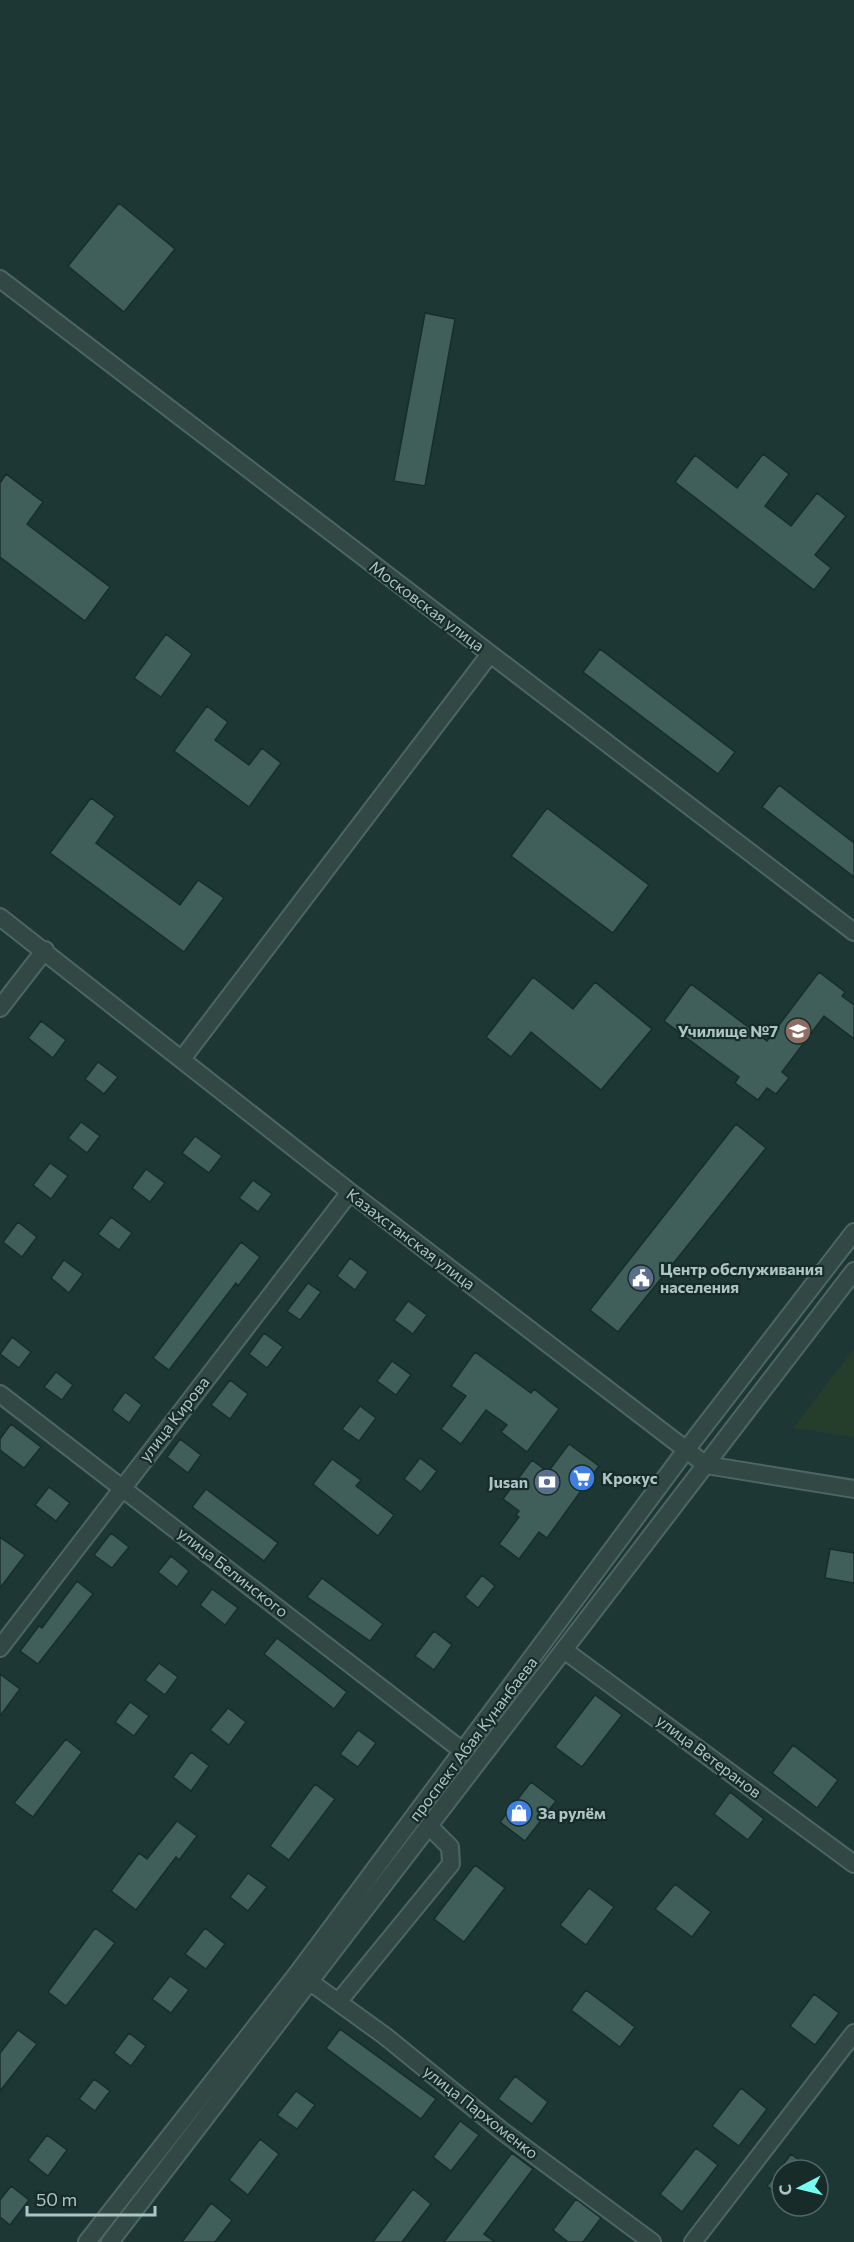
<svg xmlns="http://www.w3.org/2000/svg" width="854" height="2242" viewBox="0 0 854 2242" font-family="Commissioner,sans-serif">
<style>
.green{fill:#253e2c}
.building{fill:#405f5b;stroke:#182e2b;stroke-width:1.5}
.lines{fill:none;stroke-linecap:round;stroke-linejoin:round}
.street-casing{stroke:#4e6663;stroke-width:20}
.street{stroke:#314845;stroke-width:16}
.labels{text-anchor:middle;stroke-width:4.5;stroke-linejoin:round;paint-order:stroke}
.street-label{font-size:16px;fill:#aac5c3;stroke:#172c29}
.poi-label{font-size:16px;font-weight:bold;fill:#aac5c3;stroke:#172c29;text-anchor:start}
</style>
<rect width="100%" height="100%" fill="#1d3734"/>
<path class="green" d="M854,1349v88l-60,-9v-1z"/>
<path class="building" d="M119,203l56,46 -51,63 -56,-46z
M425,313l30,6 -30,167 -31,-5z
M763,454l26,20 -24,32 26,20 26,-33 29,23 -31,39 16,13 -17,22 -139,-108 20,-27 42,33z
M6,474l37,28 -16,22 83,63 -25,34 -85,-64v-74z
M166,634l26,20 -31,43 -27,-19z
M600,649l135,103 -17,22 -135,-102z
M207,706l21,16 -13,18 34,25 13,-17 19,15 -32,44 -75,-56z
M779,785l75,58v34l-92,-70z
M91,798l24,18 -19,27 84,62 18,-25 26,18 -40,54 -134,-99z
M547,808l102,77 -36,48 -102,-77z
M819,972l26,20 -3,4 12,9v34l-30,-23 -42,56 7,6 -13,16 -9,-6 -9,12 -23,-17 4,-6 -75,-56 27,-37 76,57z
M533,977l40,32 22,-27 57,47 -51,61 -70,-58 -20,25 -25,-20z
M41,1021l25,19 -13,18 -25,-20z
M98,1062l20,15 -14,17 -19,-15z
M81,1122l19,14 -13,17 -19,-15z
M736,1124l30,24 -148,184 -28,-22z
M195,1136l27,20 -13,17 -27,-20z
M50,1163l18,13 -17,23 -18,-14z
M146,1169l19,14 -15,19 -18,-14z
M253,1180l19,14 -14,18 -19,-14z
M111,1217l21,16 -13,17 -21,-16z
M18,1222l19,15 -15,20 -19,-15z
M241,1242l19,15 -22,29 -2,-3 -67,87 -16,-12z
M350,1258l18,14 -13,18 -18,-14z
M64,1260l19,14 -14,19 -18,-15z
M308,1283l13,9 -21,28 -13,-9z
M408,1301l19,14 -14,19 -19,-14z
M264,1333l19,14 -16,21 -18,-14z
M12,1337l19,15 -12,16 -19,-14z
M475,1352l56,41 3,-4 25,20 -32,43 -26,-20 6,-7 -21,-15 -25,34 -20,-15 25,-33 -15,-10z
M392,1361l19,14 -15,20 -19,-14z
M56,1372l17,13 -11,15 -18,-13z
M230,1380l18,14 -18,25 -19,-14z
M125,1392l17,13 -13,18 -17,-13z
M360,1406l16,12 -17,23 -17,-12z
M11,1424l30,23 -17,21 -24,-18v-11z
M180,1439l21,16 -13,18 -21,-16z
M569,1444l30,22 -52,72 -8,-6 -20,27 -20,-15 20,-27 -3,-2 3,-4 -16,-12 29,-39 16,12z
M420,1458l17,13 -16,21 -17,-13z
M332,1459l29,21 -5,6 38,29 -16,21 -65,-52z
M49,1487l21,16 -14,18 -21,-16z
M206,1489l72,54 -14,18 -72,-54z
M111,1533l18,14 -17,21 -18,-13z
M0,1537l25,18 -25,33z
M830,1549l24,4v30l-29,-5z
M171,1556l18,15 -12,16 -19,-15z
M482,1575l13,11 -17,22 -13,-11z
M322,1578l61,46 -13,17 -63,-44z
M77,1581l16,13 -55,70 -18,-13 19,-25 3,2z
M212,1589l26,19 -13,17 -25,-20z
M434,1631l18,14 -18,25 -19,-14z
M277,1638l70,54 -13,17 -70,-55z
M159,1663l19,14 -13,18 -20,-15z
M0,1674l20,15 -20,27z
M595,1695l27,20 -40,52 -27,-20z
M130,1702l19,14 -15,20 -19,-14z
M228,1708l18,14 -17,23 -19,-15z
M358,1730l18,13 -18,24 -18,-13z
M66,1739l16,13 -49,65 -19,-14z
M793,1745l45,35 -21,28 -45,-35z
M191,1752l18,14 -18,25 -18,-14z
M531,1782l25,19 -31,40 -25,-19z
M315,1784l20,15 -46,61 -19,-14z
M730,1792l34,27 -16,21 -34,-26z
M177,1821l20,15 -18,24 -3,-3 -40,53 -25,-19 28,-38 8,6z
M475,1865l30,23 -41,54 -30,-23z
M248,1873l19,14 -19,24 -18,-14z
M675,1884l36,28 -19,25 -37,-28z
M589,1888l25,19 -28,38 -26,-20z
M95,1928l20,15 -49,63 -18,-14z
M205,1928l20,16 -19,25 -21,-15z
M170,1976l19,14 -18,23 -19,-14z
M586,1990l49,37 -15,20 -49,-37z
M814,1994l25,19 -24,32 -25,-19z
M340,2029l96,70 -15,20 -95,-71z
M18,2030l19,14 -37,47v-38z
M129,2033l17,13 -15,20 -17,-13z
M515,2076l33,26 -16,22 -34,-25z
M94,2079l16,12 -15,20 -16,-12z
M741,2088l26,21 -28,37 -27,-20z
M296,2091l19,14 -18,24 -20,-14z
M460,2121l19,14 -28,36 -18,-14z
M47,2135l20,15 -19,26 -20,-16z
M260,2139l19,15 -31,41 -19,-15z
M696,2148l22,17 -36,47 -22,-18z
M512,2153l21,16 -49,65 11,8h-51z
M791,2154l21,16h-30v28l-15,-12z
M11,2186l18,14 -19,25 -10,-8v-17z
M413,2189l18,15 -29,38h-29z
M576,2199l25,19 -18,24h-15l-15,-12z
M211,2203l21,17 -17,22h-33z"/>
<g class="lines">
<defs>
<path id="street" d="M0,279l854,653
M0,917l350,275 356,273 148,24
M0,1008l45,-58
M182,1059l308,-405
M0,1394l464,358
M0,1648l350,-456
M564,1650l290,214
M302,1976l83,60 117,95 150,111
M339,2001l112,-137 -1,-17 -21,-21
M87,2242l210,-268 389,-524 168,-218
M110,2242l744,-971
M693,2242l161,-209"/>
</defs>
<use href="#street" class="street-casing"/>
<use href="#street" class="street"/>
</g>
<defs>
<symbol id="school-disc" viewBox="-11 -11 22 22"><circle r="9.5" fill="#8d6e63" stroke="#172c29"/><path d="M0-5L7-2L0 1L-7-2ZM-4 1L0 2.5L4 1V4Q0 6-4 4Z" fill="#fff"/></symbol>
<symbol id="civic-disc" viewBox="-11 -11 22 22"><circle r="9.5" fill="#5c6f8a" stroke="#172c29"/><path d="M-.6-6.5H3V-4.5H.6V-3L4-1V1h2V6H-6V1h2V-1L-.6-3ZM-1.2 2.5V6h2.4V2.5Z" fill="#fff"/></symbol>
<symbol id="supermarket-disc" viewBox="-11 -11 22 22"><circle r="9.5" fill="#3f7fe0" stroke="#172c29"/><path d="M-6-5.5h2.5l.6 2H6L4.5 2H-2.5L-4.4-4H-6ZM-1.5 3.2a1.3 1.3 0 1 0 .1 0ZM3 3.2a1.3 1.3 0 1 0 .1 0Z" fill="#fff"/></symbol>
<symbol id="bank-disc" viewBox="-11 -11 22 22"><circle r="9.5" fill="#5c6f8a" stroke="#172c29"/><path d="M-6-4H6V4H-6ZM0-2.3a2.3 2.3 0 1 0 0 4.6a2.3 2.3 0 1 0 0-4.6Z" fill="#fff"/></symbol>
<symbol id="shop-disc" viewBox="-11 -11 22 22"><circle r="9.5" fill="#3f7fe0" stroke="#172c29"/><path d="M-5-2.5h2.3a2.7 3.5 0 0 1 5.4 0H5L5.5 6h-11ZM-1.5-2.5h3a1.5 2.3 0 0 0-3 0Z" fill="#fff"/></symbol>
</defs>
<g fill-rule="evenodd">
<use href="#school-disc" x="783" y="1016" width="30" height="30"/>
<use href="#civic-disc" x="626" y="1263" width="30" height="30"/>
<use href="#supermarket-disc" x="567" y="1463" width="30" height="30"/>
<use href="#bank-disc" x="532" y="1467" width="30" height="30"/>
<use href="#shop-disc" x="504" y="1798" width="30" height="30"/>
</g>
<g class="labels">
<g class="street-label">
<text transform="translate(427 606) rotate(37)" y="6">Московская улица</text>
<text transform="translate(411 1239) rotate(37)" y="6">Казахстанская улица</text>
<text transform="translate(174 1419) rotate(-52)" y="6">улица Кирова</text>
<text transform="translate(233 1572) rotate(38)" y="6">улица Белинского</text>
<text transform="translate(473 1739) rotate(-53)" y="6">проспект Абая Кунанбаева</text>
<text transform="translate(709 1756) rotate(37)" y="6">улица Ветеранов</text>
<text transform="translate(481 2112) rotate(38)" y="6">улица Пархоменко</text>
</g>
<g class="poi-label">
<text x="778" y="1037" text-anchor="end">Училище №7</text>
<text x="660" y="1275">Центр обслуживания<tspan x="660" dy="18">населения</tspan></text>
<text x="602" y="1484">Крокус</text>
<text x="528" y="1488" text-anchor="end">Jusan</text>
<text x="538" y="1819">За рулём</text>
</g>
</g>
<g transform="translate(800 2188) rotate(263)"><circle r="28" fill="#172c29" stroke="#526967" stroke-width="1.5"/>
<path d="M0-4.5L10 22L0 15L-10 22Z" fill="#75fff2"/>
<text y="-9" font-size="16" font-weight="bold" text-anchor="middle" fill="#aac5c3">С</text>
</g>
<path d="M27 2206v9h128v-9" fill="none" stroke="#aac5c3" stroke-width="3"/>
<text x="36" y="2206" font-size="18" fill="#aac5c3" stroke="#172c29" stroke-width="4.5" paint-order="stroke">50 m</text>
</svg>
